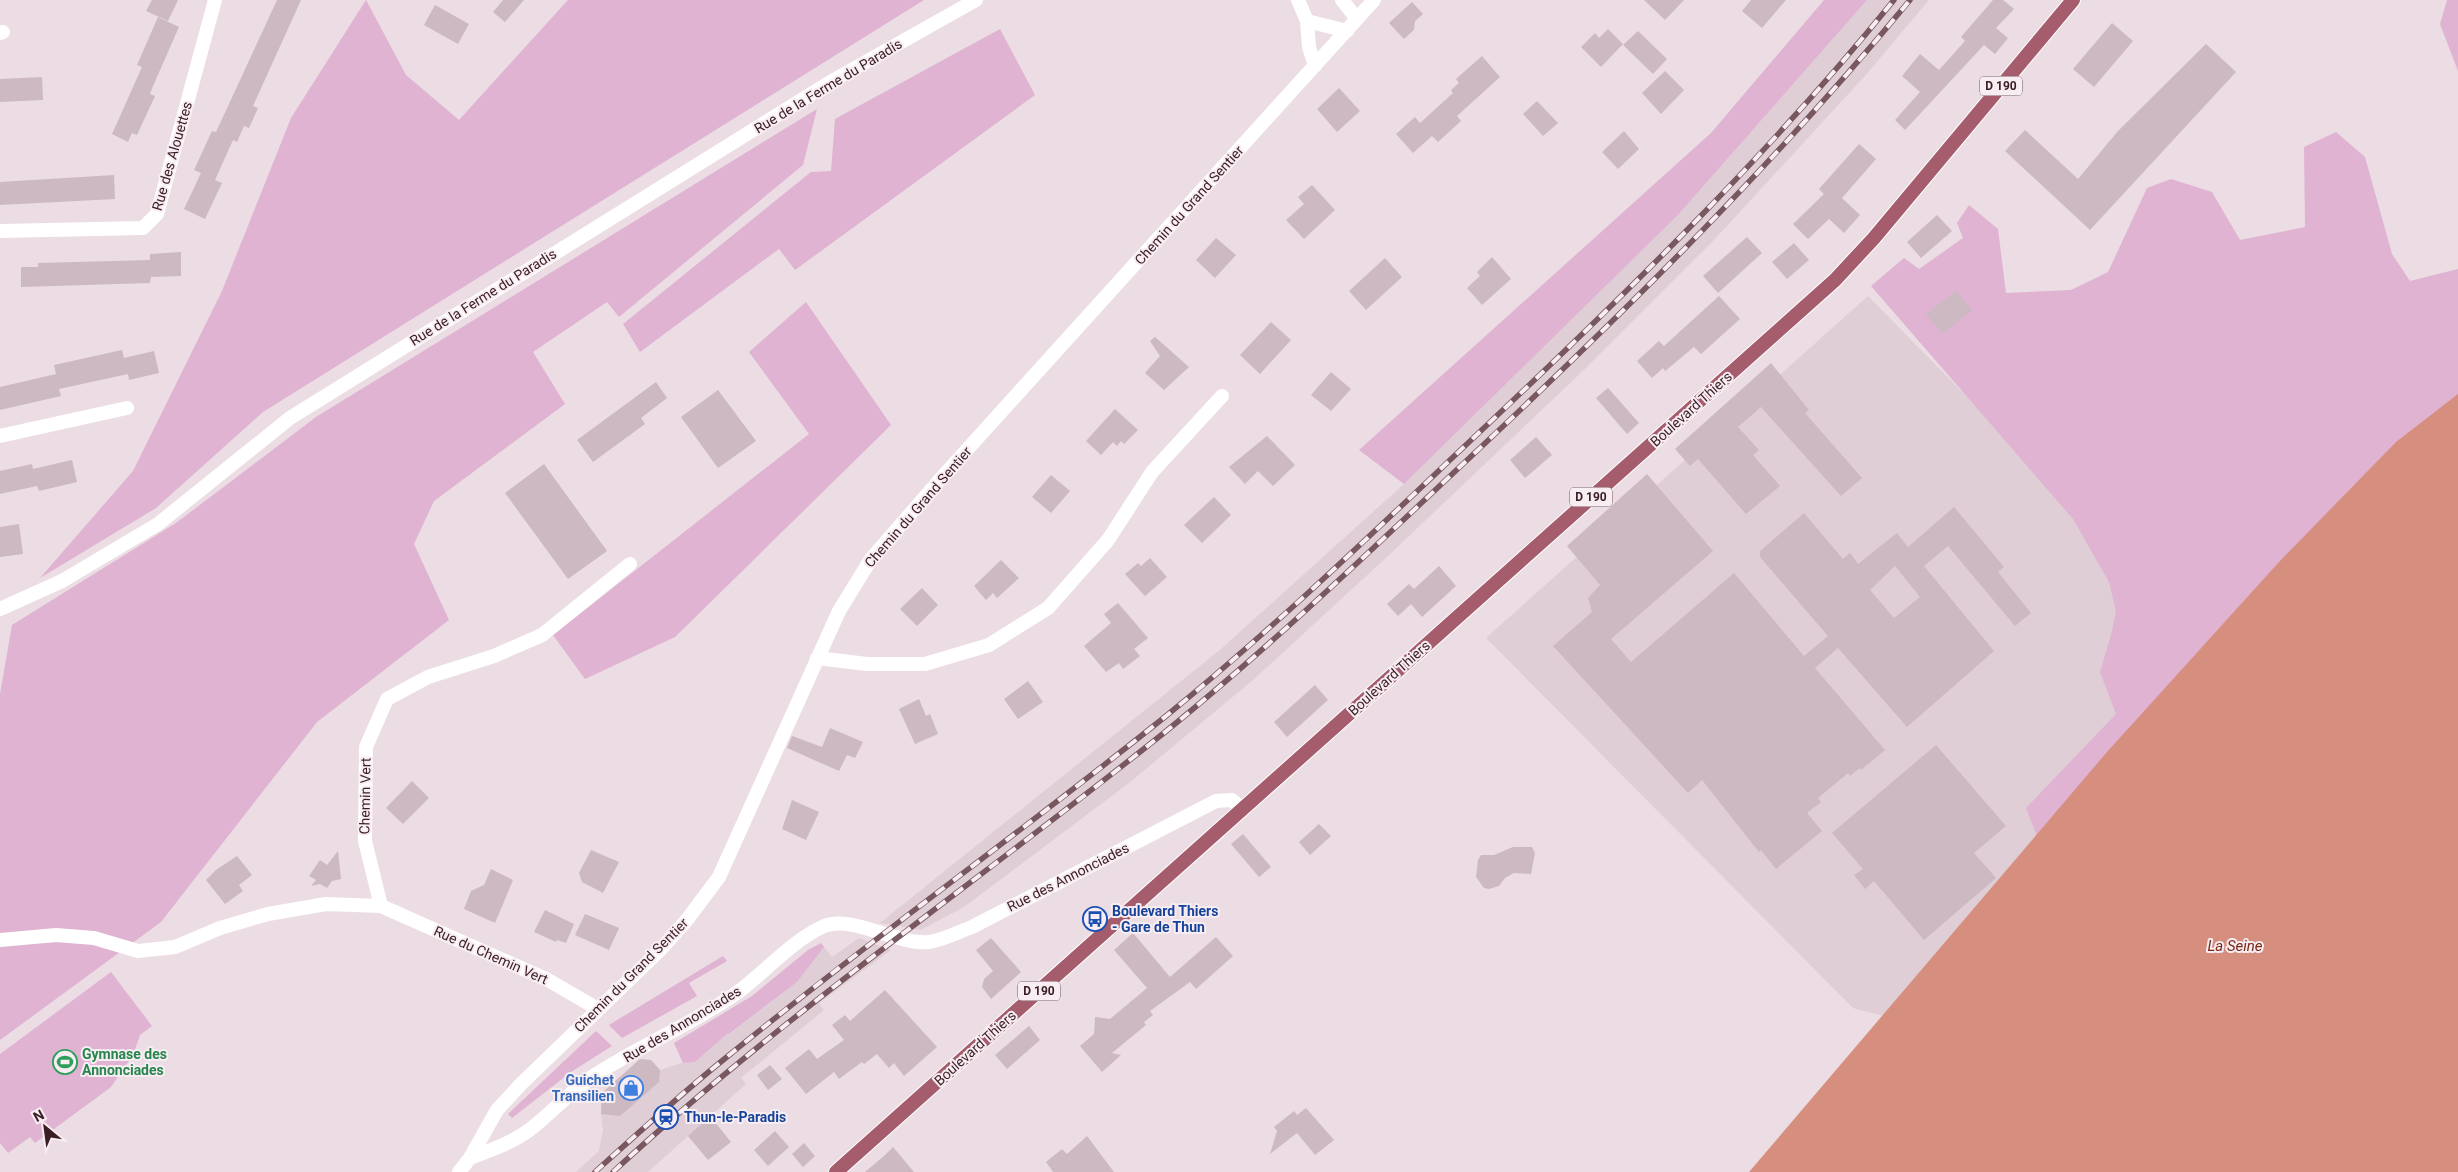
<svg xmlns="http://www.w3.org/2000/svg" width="2458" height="1172" viewBox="0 0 2458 1172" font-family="Roboto,sans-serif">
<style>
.built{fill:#dfced5}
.green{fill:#dfb3d1}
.water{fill:#d68f7e}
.building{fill:#ccb9c1;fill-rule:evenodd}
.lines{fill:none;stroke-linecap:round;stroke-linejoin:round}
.primary-casing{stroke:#fff;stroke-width:16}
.minor{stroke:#fff;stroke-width:14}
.primary{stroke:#a55d6d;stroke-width:14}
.rail-casing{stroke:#78575f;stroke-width:5.5}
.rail{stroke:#f7edf2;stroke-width:4;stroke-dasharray:11;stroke-linecap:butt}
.labels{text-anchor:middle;stroke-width:4;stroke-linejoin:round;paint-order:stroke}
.shield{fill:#f7edf2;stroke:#735b62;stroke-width:1}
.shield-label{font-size:12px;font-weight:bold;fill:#3b1d24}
.street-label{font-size:14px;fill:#3b1d24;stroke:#f7edf2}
.transit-label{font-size:14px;font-weight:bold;fill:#164399;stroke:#f7edf2;text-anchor:start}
.leisure-label{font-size:14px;font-weight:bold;fill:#27864d;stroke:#f7edf2;text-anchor:start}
.shop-label{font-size:14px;font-weight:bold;fill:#366cbe;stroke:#f7edf2;text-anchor:end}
.water-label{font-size:15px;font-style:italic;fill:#7c2812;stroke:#f7edf2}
</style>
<rect width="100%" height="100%" fill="#ebdde3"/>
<path class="built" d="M1867,0h62l-65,77 -151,164 -126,126 -198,188 -136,125 -124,103 -165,124 -43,23 -41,-7 341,-274 183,-165 274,-269z
M1868,296l339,345 -100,111 -224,264 -30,-8 -367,-370z
M859,938l32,12 -72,53 5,7 -83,68 5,6 -98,88h-72l23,-21 4,-21 -2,-16 1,-21 38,-34 11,1 9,10 21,-7 14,-1 33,-30 2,2 67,-52 27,-35 8,10z"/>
<path class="green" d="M366,0l40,75 53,45 109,-120h356l-661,412 -107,96 -116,70 93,-107 89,-180 69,-173z
M1824,0h43l-189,215 -274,269 -45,-34 352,-317z
M2447,0h11v71l-18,-47z
M1000,29l35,66 -240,175 -16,-21 -139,103 -17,-28 188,-152 20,-1 4,-52z
M817,109l-14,56 -184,152 -12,-15 -74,50 32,52 -131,97 -20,43 35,76 -132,102 -156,200 -161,118v-346l12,-69 164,-102 140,-106z
M2336,132l29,25 27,97 18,27 48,-12v141l-414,444 -18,-46 90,-94 -16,-42 11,-37 5,-24 -7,-29 -36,-63 -202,-233 33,-28 15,11 44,-31 -6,-15 12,-18 29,24 8,64 65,-3 37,-18 39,-84 24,-9 41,13 28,48 65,-13 -1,-80z
M806,302l85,123 -216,212 -90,42 -32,-44 256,-201 -60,-82z
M821,943l3,4 -27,35 -68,52 -1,-1 -33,29 -12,1 -9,-20 78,-47 56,-46z
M723,956l4,5 -38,22 8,13 -75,42 -13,-13z
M111,972l41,54 -12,9 -7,20 -22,32 -76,56 -5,-6 -22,16 -8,-10v-89z
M596,1031l16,15 -41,26 -59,46 -4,-4z"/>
<path class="water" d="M2458,394v778h-709l358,-420 172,-190 117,-120z"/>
<path class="building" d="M152,0h26l-10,21 -22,-10z
M277,0h24l-48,106 5,2 -9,20 -5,-2 -7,16 -4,-2 -18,40 7,3 -17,36 -21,-10 17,-36 -7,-3 18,-39 4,1z
M503,0h21l-19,22 -12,-10z
M1644,0h40l-19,20z
M1751,0h35l-24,28 -20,-17z
M1993,0h10l11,9 -18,19 12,10 -13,16 -11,-9 -79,85 -10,-10 25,-28 -18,-16 18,-22 19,16 26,-29 -4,-4z
M1412,2l11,12 -8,7 -1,9 -10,9 -15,-16z
M435,5l34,19 -11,20 -34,-19z
M158,17l21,10 -26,59 -3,8 5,2 -18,39 -5,-2 -4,9 -16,-8 30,-67 -5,-2z
M2112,23l21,18 -39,46 -21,-18z
M1608,29l15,15 -22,23 -20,-20 14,-14 4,5z
M1638,31l29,28 -14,15 -30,-29z
M2206,44l30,28 -146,158 -85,-79 20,-21 53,49 40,-48z
M1482,56l18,21 -43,39 4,5 -23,21 -6,-6 -19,17 -17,-19 19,-17 5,6 33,-30 -2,-3 8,-7 -3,-4z
M1665,71l19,19 -23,24 -19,-21z
M42,77l1,23 -43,2v-23z
M1339,88l21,23 -23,21 -20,-23z
M1537,101l21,22 -15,13 -20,-22z
M1624,131l15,18 -21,20 -16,-17z
M1859,144l17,15 -34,39 18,17 -16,18 -15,-14 -21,20 -15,-15 31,-30 -5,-5z
M114,175l1,24 -115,6v-23z
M1312,185l23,25 -31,29 -18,-19 18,-16 -6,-7z
M1937,215l15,16 -31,27 -14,-16z
M1747,237l15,16 -44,40 -15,-17z
M1216,238l20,17 -21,23 -19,-18z
M1794,243l15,17 -22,19 -15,-17z
M181,252v24l-30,1 -1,6 -129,4v-20h17v-4l112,-3v-6z
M1492,257l19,22 -29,26 -15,-17 13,-12 -3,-4z
M1385,258l17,19 -36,33 -17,-19z
M1956,291l16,19 -30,24 -16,-20z
M1719,296l21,23 -39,35 -7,-7 -29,24 -2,-3 -11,10 -15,-17 22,-20 5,5z
M1271,322l20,18 -31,34 -20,-19z
M1155,337l34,30 -25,23 -19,-17 15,-17 -10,-15z
M122,350l2,8 30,-7 5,22 -30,7 -1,-6 -69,15 2,7 -61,14v-23l56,-13 -2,-9z
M1771,363l38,47 -4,3 57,65 -21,18 -80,-89 -23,20 21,23 -6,5 27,31 -34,28 -48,-55 -8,7 -15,-17z
M1331,372l20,17 -20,22 -20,-16z
M656,382l11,16 -26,20 4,6 -52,38 -16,-22z
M1608,388l31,35 -12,11 -31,-36z
M718,390l38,51 -38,27 -37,-51z
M1115,409l23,21 -14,14 -3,-3 -4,5 -4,-4 -12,13 -15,-14z
M1267,436l28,29 -22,21 -15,-15 -13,13 -16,-17z
M1536,437l16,18 -27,23 -15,-18z
M72,460l5,22 -38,9 -2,-5 -37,8v-23l32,-7 1,5z
M544,464l63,87 -39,28 -63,-86z
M1647,474l66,77 -102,88 20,23 103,-89 70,83 24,-20 -68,-79v-6l44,-38 39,46 7,-6 8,11 39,-31 11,14 46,-40 50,60 -6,5 33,41 -16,13 -67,-80 -24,20 70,85 -87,76 -69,-79 -23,20 70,82 -24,20 -1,-2 -10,8 -2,-3 -30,25 3,4 -14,11 15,18 -46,38 -15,-19 -2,2 -57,-72 -14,13 -135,-147 39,-34 -4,-14 12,-13 -33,-39zM1895,566l25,31 -26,21 -24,-28z
M1051,475l19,16 -19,22 -19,-16z
M1214,497l17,18 -29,28 -18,-18z
M19,524l4,30 -23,3v-30z
M1150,558l17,19 -22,19 -20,-22 13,-11 3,3z
M1001,560l18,18 -22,20 -4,-5 -7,7 -12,-14z
M1439,566l17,20 -34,31 -11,-13 -13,12 -11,-12 22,-20 5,5z
M922,588l16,17 -21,21 -17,-17z
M1118,603l30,35 -14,11 6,7 -17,13 -4,-6 -13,9 -22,-26 27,-23 -7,-9z
M1028,681l15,21 -25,17 -14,-20z
M1315,685l13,15 -41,37 -13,-15z
M919,699l7,17 4,-2 8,20 -23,10 -16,-35z
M830,728l33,14 -8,16 -8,-3 -8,16 -52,-23 5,-12 30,11z
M1936,745l70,81 -32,27 22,25 -72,62 -50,-59 -9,8 -11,-14 9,-6 -31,-36z
M412,781l17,17 -26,26 -17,-16z
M792,800l27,12 -13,28 -24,-11z
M1319,824l12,12 -21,19 -11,-13z
M1243,834l28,33 -12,10 -28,-33z
M1513,847h19l3,6 -4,21 -17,-1 -9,5 -6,8 -10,3 -5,-1 -8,-11 2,-17 3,-5h13z
M591,850l28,12 -16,31 -21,-11 -3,-9z
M338,851l3,28 -9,2 -5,7 -7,-4 -9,2 5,-6 -7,-4 11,-16 7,5z
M237,856l15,19 -13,10 4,6 -18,13 -19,-24 10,-10z
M491,869l22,11 -18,43 -31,-14 7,-18 13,-6z
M545,910l29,14 -8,19 -9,-3 -1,2 -22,-10z
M585,914l34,14 -10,22 -34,-15z
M1133,933l37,44 46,-40 17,19 -37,33 -6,-7 -40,29 3,4 -9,7 2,3 -34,28 9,2 -19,17 -22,-26 14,-12 1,-17 15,2 37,-31 -33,-38z
M991,938l30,34 -30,27 -9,-12 2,-8 9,-8 -17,-21z
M885,990l52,57 -33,29 -10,-13 -5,5 -12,-14 -13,10 -2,-2 -23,17 -5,-7 -28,22 -21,-26 24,-19 8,10 27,-19 -12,-15 13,-10 5,6z
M1029,1026l11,14 -33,29 -12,-14z
M640,1059l11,1 9,10 -1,12 -39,34 -19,-2 1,-21z
M770,1065l12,14 -14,11 -11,-15z
M1306,1108l28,32 -19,15 -18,-22 -27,21 7,-23 -3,-4 20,-16 3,4z
M710,1116l21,26 -23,18 -20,-24z
M775,1131l14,16 -21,19 -14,-16z
M1087,1136l27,36h-61l-7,-10 16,-13 5,5z
M804,1143l11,13 -12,11 -11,-13z
M893,1147l21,25h-49l19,-16z"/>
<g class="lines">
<defs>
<path id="primary" d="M836,1172l999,-892 39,-42 199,-238"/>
</defs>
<use href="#primary" class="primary-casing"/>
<path class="minor" d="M1298,0l9,21 2,26 6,19
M1342,0l15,19
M1307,21l40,10
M0,33l3,-1
M0,231l143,-3 14,-14 58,-214
M0,436l127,-28
M0,609l62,-28 96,-57 132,-106 542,-337 144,-81
M817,658l50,6h58l64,-19 59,-37 60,-68 44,-68 70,-76
M381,906l-16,-65 1,-94 21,-48 41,-22 66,-21 48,-21 88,-71
M0,940l56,-5 38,3 44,13 37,-4 45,-19 48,-14 58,-10 55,2 167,74 50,29
M470,1158c19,-7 41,-15 58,-27 23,-17 42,-40 67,-56 46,-30 98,-51 143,-83 27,-20 54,-51 84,-65 29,-14 73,18 107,15 14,-2 29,-10 43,-15l244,-126 16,-1 10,9
M459,1172l11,-14 27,-48 25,-27 138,-133 26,-29 33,-44 120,-266 32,-52 73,-84 430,-475"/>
<use href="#primary" class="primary"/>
<defs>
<path id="rail" d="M595,1172c43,-39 87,-79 133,-116 143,-117 294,-224 438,-340 112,-91 215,-191 320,-290 143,-135 284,-273 408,-426
M613,1172c175,-162 372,-295 557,-444 103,-84 198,-175 294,-265 157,-147 309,-297 446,-463"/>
</defs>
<use href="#rail" class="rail-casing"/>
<use href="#rail" class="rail"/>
</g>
<defs>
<symbol id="bus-ring" viewBox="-11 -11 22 22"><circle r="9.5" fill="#f7edf2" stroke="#1a4fb4" stroke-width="1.5"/><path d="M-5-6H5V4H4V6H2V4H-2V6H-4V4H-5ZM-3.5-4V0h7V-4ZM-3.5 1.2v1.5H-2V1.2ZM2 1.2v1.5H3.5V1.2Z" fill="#1a4fb4"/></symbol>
<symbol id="stadium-ring" viewBox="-11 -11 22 22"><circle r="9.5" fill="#f7edf2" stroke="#2e9e5b" stroke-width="1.5"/><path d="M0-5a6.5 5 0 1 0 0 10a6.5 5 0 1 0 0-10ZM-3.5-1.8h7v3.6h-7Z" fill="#2e9e5b"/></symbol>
<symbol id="shop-ring" viewBox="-11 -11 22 22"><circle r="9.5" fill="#f7edf2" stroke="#3f7fe0" stroke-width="1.5"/><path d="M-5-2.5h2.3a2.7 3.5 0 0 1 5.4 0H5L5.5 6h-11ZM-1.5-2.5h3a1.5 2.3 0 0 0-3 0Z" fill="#3f7fe0"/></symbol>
<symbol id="station-ring" viewBox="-11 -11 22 22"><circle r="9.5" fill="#f7edf2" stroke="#1a4fb4" stroke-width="1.5"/><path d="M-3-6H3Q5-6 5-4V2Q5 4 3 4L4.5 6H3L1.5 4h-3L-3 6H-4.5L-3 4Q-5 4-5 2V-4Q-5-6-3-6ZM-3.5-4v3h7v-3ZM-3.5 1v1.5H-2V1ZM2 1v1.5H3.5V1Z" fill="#1a4fb4"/></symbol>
</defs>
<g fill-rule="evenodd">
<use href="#bus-ring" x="1081" y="905" width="28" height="28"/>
<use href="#stadium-ring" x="51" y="1048" width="28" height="28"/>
<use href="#shop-ring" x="617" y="1074" width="28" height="28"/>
<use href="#station-ring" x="652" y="1103" width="28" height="28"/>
</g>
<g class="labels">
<g class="shield">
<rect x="1980" y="76.5" width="42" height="19" rx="4"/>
<rect x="1570" y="487.5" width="42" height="19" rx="4"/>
<rect x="1018" y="981.5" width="42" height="19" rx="4"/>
</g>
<g class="shield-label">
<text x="2001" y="90">D 190</text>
<text x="1591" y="501">D 190</text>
<text x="1039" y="995">D 190</text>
</g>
<g class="street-label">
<text transform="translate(828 86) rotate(-31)" y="5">Rue de la Ferme du Paradis</text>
<text transform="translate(172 156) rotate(-74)" y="5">Rue des Alouettes</text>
<text transform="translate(1189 205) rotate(-48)" y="5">Chemin du Grand Sentier</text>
<text transform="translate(483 297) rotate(-32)" y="5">Rue de la Ferme du Paradis</text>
<text transform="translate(1691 409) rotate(-42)" y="5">Boulevard Thiers</text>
<text transform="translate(918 507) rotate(-49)" y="5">Chemin du Grand Sentier</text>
<text transform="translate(1389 678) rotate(-42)" y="5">Boulevard Thiers</text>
<text transform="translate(365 796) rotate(-89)" y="5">Chemin Vert</text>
<text transform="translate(1068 877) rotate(-27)" y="5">Rue des Annonciades</text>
<text transform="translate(491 955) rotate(24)" y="5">Rue du Chemin Vert</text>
<text transform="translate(631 975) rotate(-45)" y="5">Chemin du Grand Sentier</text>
<text transform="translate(682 1024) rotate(-31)" y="5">Rue des Annonciades</text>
<text transform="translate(975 1048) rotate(-42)" y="5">Boulevard Thiers</text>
</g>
<g class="transit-label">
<text x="1112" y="916">Boulevard Thiers<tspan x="1112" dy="16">- Gare de Thun</tspan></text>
<text x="684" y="1122">Thun-le-Paradis</text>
</g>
<g class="leisure-label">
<text x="82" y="1059">Gymnase des<tspan x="82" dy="16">Annonciades</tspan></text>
</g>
<g class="shop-label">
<text x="614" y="1085">Guichet<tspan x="614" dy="16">Transilien</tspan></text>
</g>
<g class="water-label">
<text x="2235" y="951">La Seine</text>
</g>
</g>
<g transform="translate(45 1127) rotate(331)" stroke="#f7edf2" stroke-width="4" paint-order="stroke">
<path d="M0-4L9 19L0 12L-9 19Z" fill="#3b1d24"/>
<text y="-8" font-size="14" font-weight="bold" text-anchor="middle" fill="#3b1d24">N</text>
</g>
</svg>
